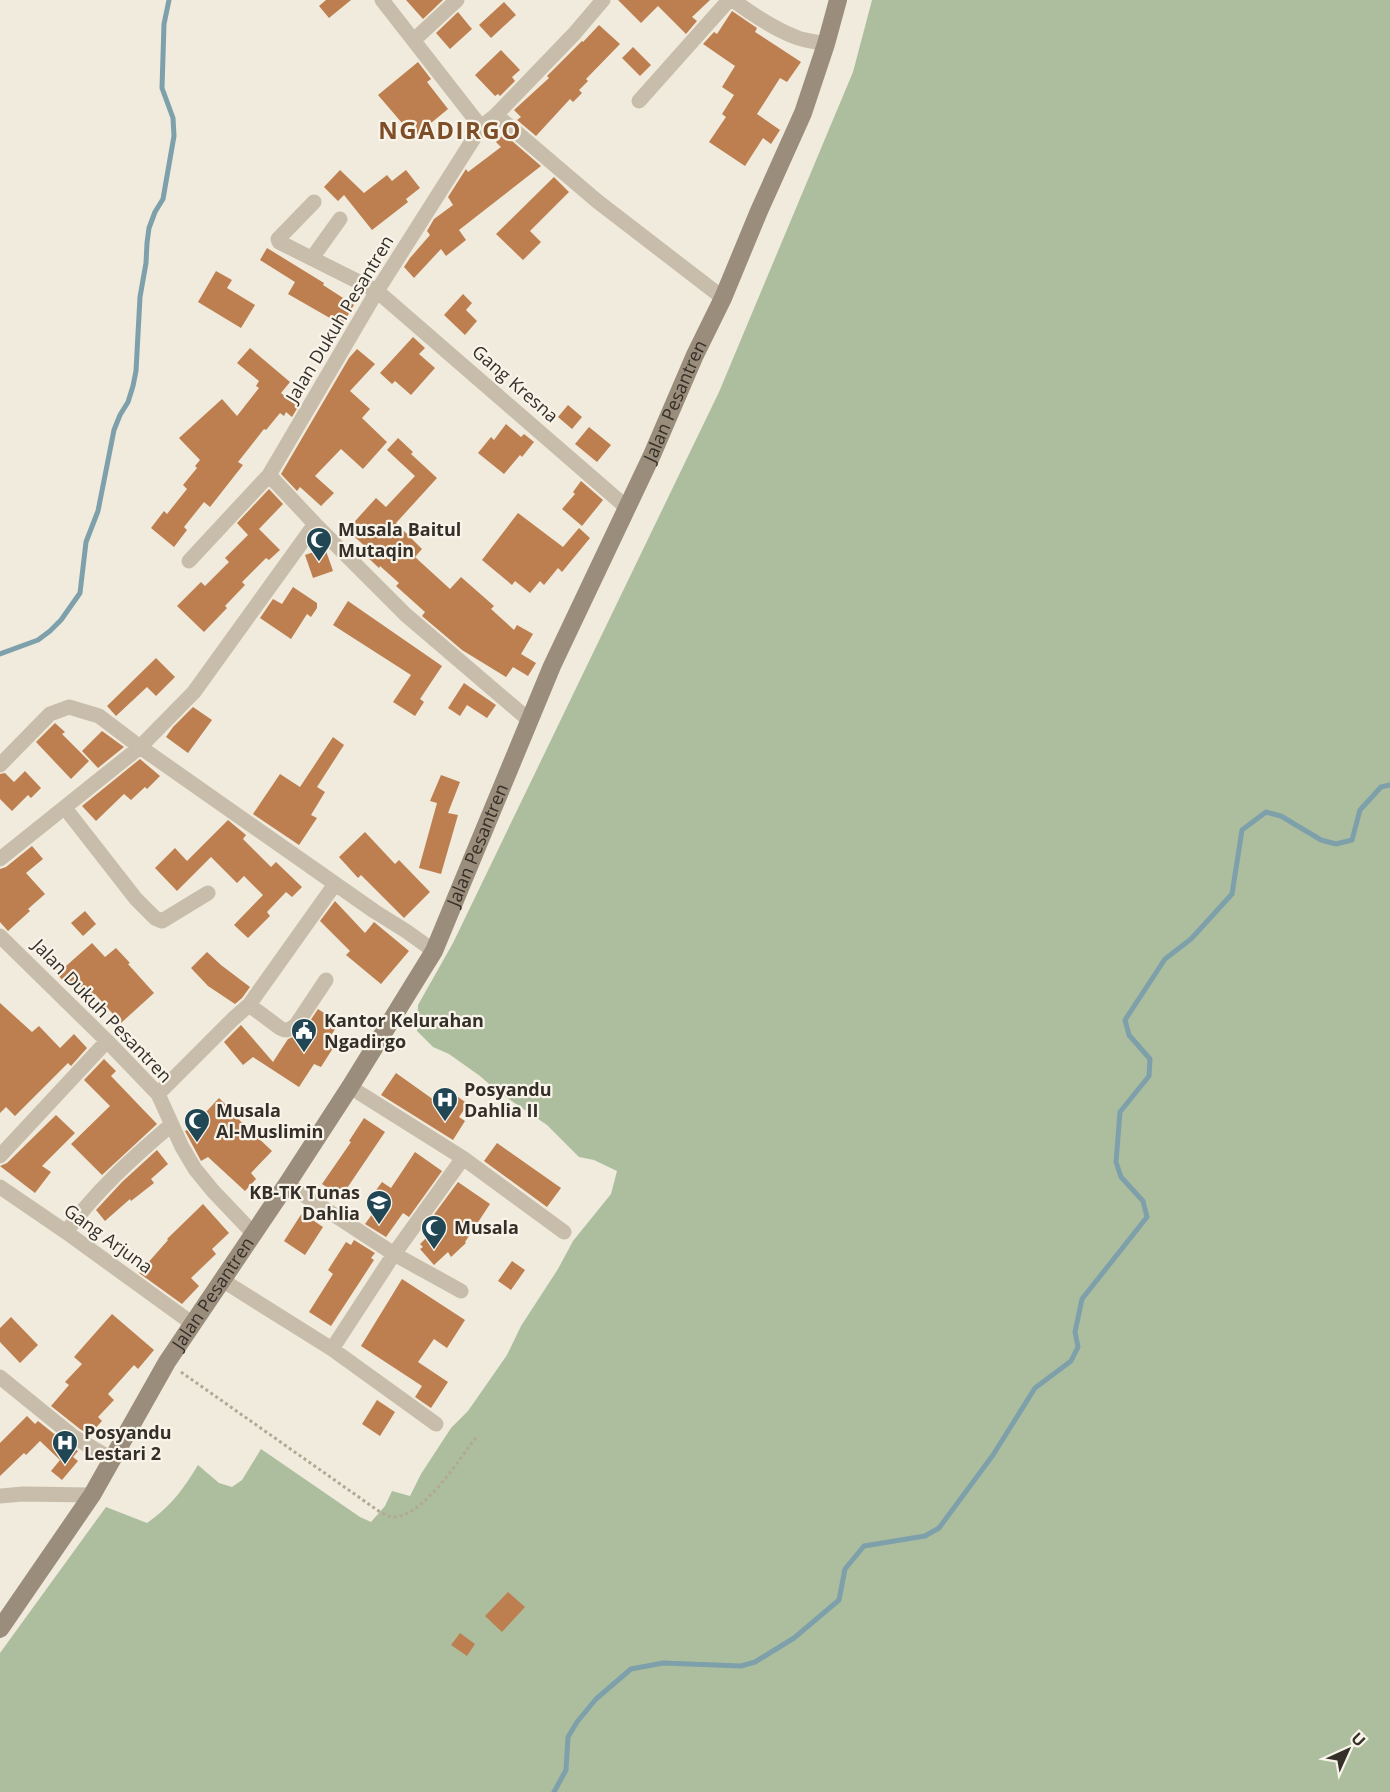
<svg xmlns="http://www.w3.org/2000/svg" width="1390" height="1792" viewBox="0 0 1390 1792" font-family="'Open Sans',sans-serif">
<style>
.green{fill:#adbe9e}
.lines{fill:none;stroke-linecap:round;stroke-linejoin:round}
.stream{stroke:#7ea0ab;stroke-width:5}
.building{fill:#bd7f4f}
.path{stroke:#b3a894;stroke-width:3;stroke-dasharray:3 3;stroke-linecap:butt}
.street{stroke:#c8bdaa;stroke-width:15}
.secondary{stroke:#9b8d7b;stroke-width:18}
.labels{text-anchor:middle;stroke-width:4.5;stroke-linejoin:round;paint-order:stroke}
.street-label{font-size:18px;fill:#352f29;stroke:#f8f4e9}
.poi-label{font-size:18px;font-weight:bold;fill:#352f29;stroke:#f8f4e9;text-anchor:start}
.district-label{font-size:24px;font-weight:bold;letter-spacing:1.5px;fill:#7e4e28;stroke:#f8f4e9}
</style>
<rect width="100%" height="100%" fill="#f0ebdd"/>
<path class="green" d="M872,0h518v1792h-1390v-139l106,-146 41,16c25,-18 35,-32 51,-58l21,18 13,4 10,-7 19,-31 99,68 11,5 14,-16 7,-15 18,5 11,-22 30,-46 17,-17 39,-56 14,-29 37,-57 15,-28 38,-47 6,-23 -23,-11 -15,-3 -32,-32 -50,-34 -17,-15 -31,-22 -16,-7 -16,-16 1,-26 35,-62 266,-551 134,-320z"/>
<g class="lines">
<path class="stream" d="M0,654l38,-14 12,-9 11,-11 19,-27 6,-51 12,-31 16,-81 6,-15 8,-13 5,-16 3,-15 4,-74 6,-34 1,-20 2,-15 6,-16 8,-13 11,-63 -1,-18 -11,-30 2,-64 5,-24
M554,1792l12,-22 2,-33 9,-15 19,-23 35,-30 32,-6 78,3 14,-4 39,-24 45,-38 6,-31 19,-23 61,-10 14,-8 54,-73 42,-67 36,-27 7,-14 -3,-15 7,-33 65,-82 -4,-16 -22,-24 -5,-15 4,-50 29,-36 1,-17 -21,-24 -4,-15 40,-61 26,-20 41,-45 10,-64 24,-18 15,4 40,24 15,4 16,-4 8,-30 21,-23 9,-2"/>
</g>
<path class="building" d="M326,0h25l-22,18 -10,-12z
M406,0h37l-20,19z
M618,0h92l-18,17 5,4 -11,13 -28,-28 -17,17z
M504,2l12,13 -25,23 -12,-13z
M732,11l25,17 -2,4 46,30 -14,20 -7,-4 -23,36 23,16 -9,14 -8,-6 -18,28 -36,-24 17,-25 -4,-3 12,-19 -12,-8 13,-21 -32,-22 11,-12 3,2z
M458,12l14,17 -22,20 -14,-16z
M599,25l21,19 -34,35 2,2 -9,9 3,3 -9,9 -3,-3 -34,37 -19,-16 4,-3 -7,-7 35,-32 -2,-2 35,-35 1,1z
M633,47l18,18 -11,11 -18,-18z
M501,50l19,20 -8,7 3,4 -15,15 -2,-2 -3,2 -20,-21z
M418,62l13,17 -4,3 21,27 -34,28 -36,-42z
M504,134l37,32 -82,64 7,10 -20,16 -5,-7 -27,29 -10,-11 6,-9 20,-23 -3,-4 7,-12 19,-14 -5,-8 18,-28 2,3 33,-25 -5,-5z
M340,170l24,23 23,-18 5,6 14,-11 14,18 -14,11 2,3 -36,28 -28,-35 -6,6 -14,-14z
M554,177l15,15 -39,39 11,11 -18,18 -27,-26z
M267,248l57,35 -1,2 31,20 -12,20 -54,-31 7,-12 -35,-22z
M216,271l16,9 -5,8 28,17 -14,23 -43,-26z
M463,294l9,9 -6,7 11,11 -12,14 -21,-20z
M413,337l12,11 -6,6 16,14 -24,27 -16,-14 -3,3 -12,-11z
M250,348l40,34 -9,11 17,14 -6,10 -6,-5 -2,4 -4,-3 -14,17 -2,-1 -26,33 5,3 -33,42 -6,-5 -20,25 3,3 -13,17 -23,-19 13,-17 3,3 20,-25 -4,-4 14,-17 -2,-2 5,-6 -21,-22 43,-39 15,17 22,-28 -3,-2 3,-5 -22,-18z
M357,349l18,15 -25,27 20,18 -8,9 25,24 -24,27 -22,-20 -26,27 19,17 -13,13 -21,-19 -3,4 -16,-17 68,-116z
M568,405l14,12 -10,12 -14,-12z
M506,424l15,13 3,-3 10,8 -12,15 -2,-2 -16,19 -26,-21 13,-16 3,3z
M589,427l22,18 -14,17 -22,-18z
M398,438l15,14 -2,2 26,24 -41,45 26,26 -7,8 35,32 11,-12 33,29 -3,3 23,21 3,-5 16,9 -12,20 15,9 -8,13 -15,-9 -7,10 -44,-27 -40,-34 3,-4 -29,-26 3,-3 -19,-17 -1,2 -16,-15 5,-4 -21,-19 29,-32 10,9 29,-31 -28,-26z
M581,481l22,19 -21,26 -20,-17 13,-15 -2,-2z
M269,489l14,15 -24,25 21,21 -11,10 -3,-2 -24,24 3,3 -20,21 2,2 -23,24 -27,-26 24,-24 4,4 24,-24 -4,-4 23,-23 -11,-12z
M518,513l45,34 16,-19 11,10 -28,34 -4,-4 -14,17 -4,-4 -10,12 -15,-12 -3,4 -30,-25z
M325,548l8,23 -20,7 -8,-23z
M293,587l24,16v5l-6,9 -4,-3 -16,25 -31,-21 13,-19 9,5z
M348,601l94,65 -22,33 4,3 -9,14 -22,-14 18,-27 -78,-50z
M156,658l19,19 -19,19 -9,-9 -31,29 -9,-10z
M464,683l32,22 -9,13 -20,-13 -7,11 -12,-8z
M193,707l19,13 -24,33 -22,-16 7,-10z
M55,723l10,9 -3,2 27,27 -18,18 -35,-37z
M102,731l22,16 -26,21 -16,-17z
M333,737l11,8 -27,42 8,5 -14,23 6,3 -18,27 -46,-31 27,-40 20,13z
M140,759l20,17 -13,13 -2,-2 -14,13 -7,-6 -28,27 -14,-15z
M25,771l16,17 -10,10 -3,-3 -16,16 -12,-12v-25l5,-1 9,9z
M441,775l19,7 -12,31 10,2 -17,59 -22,-6 18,-65 -7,-2z
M228,820l18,15 -3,4 28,28 5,-5 26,25 -10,10 -6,-5 -19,20 3,4 -22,22 -14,-13 29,-30 -19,-19 -7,7 -26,-26 -34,34 -22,-23 20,-20 12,13z
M365,832l30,32 4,-4 31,32 -26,26 -43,-43 -3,3 -19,-21z
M32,846l11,13 -17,14 19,21 -17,15 2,2 -22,20 -8,-9v-53l6,-2z
M335,901l30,32 9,-11 35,29 -28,33 -35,-29 4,-4 -30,-30z
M85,911l11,13 -13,12 -12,-13z
M92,943l13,14 11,-9 14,15 -2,1 26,29 -33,30 -26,-29 -4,4 -17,-18 -6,6 -11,-12z
M207,952l14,13 29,22 -8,11 -7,6 -27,-18 -17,-18z
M0,1003l32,29 7,-6 21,22 14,-14 13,14 -16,18 -3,-3 -53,53 -9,-9 -6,6z
M318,1009l21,14 -11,17 7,5 -14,22 -7,-3 -15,23 -46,-30 -10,8 -19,-23 17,-17 32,37 15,-23 14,-6z
M104,1059l12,12 -5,5 46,48 -55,51 -31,-31 39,-38 -26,-26z
M396,1073l45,32 10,-13 17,12 -9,13 6,4 -12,19 -72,-45z
M219,1098l16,16 -1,1 38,36 -21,22 5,6 -11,12 -37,-34 -7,4 -16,-30 6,-3z
M56,1115l19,18 -33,33 9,6 -16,21 -35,-27 7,-3z
M364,1118l21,14 -44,65 -19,-13 29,-42 -2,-1z
M497,1143l64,45 -14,19 -63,-46z
M157,1150l11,14 -17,15 3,4 -23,18 -1,-2 -25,22 -9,-11 26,-28z
M415,1152l27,19 -33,46 -6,-4 -17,24 -21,-13 18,-25 -9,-6 8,-11 9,6z
M458,1182l32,22 -25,38 1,1 -15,14 -3,-5 -14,13 -14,-16 3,-2 -3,-3 11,-11 -7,-5z
M203,1204l26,29 -17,16 4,5 -25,24 8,8 -17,18 -43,-31 29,-33 -1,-1z
M302,1213l21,14 -18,28 -21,-14z
M354,1240l21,13 -4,5 3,2 -43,66 -22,-14 24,-38 -5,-4 18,-28 5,3z
M512,1261l13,9 -14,20 -13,-9z
M402,1279l63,41 -18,28 -13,-9 -16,23 30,20 -17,26 -16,-11 7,-11 -61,-40z
M112,1314l42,36 -16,19 -4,-4 -26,29 6,6 -16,17 4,4 -12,13 1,2 -11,-7 -29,-23 18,-21 -4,-3 17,-18 -8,-7z
M11,1317l27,28 -18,18 -20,-21v-14z
M377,1400l18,12 -15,24 -18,-12z
M27,1416l8,8 3,-3 30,24 10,6 -5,6 5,4 -16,19 -11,-9 9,-11 -20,-19 -14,14 -2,-2 -24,23v-33z
M508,1592l17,15 -23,25 -17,-16z
M460,1633l15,11 -8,12 -16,-11z"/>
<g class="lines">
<path class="path" d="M181,1372l199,140c4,2 9,5 14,5 30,-1 66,-59 83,-81"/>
<path class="street" d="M382,0l99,127
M733,0c20,15 41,29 65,38 9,3 19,4 28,6
M414,40l43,-40
M639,101l90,-101
M496,115l101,86 126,97
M314,202l-34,35 -2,2 1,3 98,49 249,216
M312,258l28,-39
M269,475l46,49 91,91 123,105
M189,561l80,-86 108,-184 104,-164 15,-12 78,-81 29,-34
M0,765l50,-51 19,-7 30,9 41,31 234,164 32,20 28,20
M65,808l71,91 19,19 7,3 46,-28
M0,859l140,-112 54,-55 121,-168
M0,936l107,105 51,53 24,53 13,22 18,22 40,42
M326,980l-30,45c-6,4 -9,7 -16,3l-31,-23 86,-121
M350,1087l113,71 101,74
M158,1094l75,-75 16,-14
M0,1156l107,-115
M287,1184l107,70 67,37
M0,1187l66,45 127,92
M66,1232c30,-41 66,-74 105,-107
M222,1280l110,69 104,75
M332,1349l62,-95 69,-96
M0,1377l74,60 39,23
M0,1496l23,-2 69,1"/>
<path class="secondary" id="s1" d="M0,1629l92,-134 75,-133 120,-178 63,-97 84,-136 118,-285 100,-211 43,-100 28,-57 36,-87 44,-98 23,-69 12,-44"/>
</g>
<defs>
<symbol id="mosque-pin" viewBox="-11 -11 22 30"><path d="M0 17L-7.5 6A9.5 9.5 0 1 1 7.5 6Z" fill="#214654" stroke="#f8f4e9"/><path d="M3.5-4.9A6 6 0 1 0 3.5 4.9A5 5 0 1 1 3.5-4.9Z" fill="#fff"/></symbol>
<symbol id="civic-pin" viewBox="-11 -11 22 30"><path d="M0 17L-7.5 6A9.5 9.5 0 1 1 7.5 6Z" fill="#214654" stroke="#f8f4e9"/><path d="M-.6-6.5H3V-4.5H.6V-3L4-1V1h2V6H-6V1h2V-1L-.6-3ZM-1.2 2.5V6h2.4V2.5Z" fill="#fff"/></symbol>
<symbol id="hospital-pin" viewBox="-11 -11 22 30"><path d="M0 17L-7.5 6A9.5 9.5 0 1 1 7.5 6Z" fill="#214654" stroke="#f8f4e9"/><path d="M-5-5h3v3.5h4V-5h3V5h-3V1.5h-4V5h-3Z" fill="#fff"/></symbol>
<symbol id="school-pin" viewBox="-11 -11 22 30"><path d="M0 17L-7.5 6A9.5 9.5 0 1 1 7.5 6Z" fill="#214654" stroke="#f8f4e9"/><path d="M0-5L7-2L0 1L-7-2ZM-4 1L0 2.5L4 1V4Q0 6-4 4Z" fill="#fff"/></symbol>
</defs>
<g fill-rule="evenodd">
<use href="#mosque-pin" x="304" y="525" width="30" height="40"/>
<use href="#civic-pin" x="289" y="1016" width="30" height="40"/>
<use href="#hospital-pin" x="430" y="1085" width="30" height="40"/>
<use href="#mosque-pin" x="182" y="1106" width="30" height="40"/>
<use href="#school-pin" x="364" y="1188" width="30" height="40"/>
<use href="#mosque-pin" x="419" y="1213" width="30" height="40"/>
<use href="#hospital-pin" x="50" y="1428" width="30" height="40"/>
</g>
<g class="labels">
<g class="street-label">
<text transform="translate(340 319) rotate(-59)" y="6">Jalan Dukuh Pesantren</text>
<text transform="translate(515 384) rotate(41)" y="6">Gang Kresna</text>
<text dy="6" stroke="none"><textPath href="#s1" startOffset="1406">Jalan Pesantren</textPath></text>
<text dy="6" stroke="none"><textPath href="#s1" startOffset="920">Jalan Pesantren</textPath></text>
<text transform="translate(102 1011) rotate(46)" y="6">Jalan Dukuh Pesantren</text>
<text transform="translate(108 1239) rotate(36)" y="6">Gang Arjuna</text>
<text dy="6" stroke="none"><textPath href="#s1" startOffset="398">Jalan Pesantren</textPath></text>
</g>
<g class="poi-label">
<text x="338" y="536">Musala Baitul<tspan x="338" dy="21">Mutaqin</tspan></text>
<text x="324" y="1027">Kantor Kelurahan<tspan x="324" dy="21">Ngadirgo</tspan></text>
<text x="464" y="1096">Posyandu<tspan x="464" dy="21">Dahlia II</tspan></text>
<text x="216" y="1117">Musala<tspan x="216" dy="21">Al-Muslimin</tspan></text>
<text x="360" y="1199" text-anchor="end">KB-TK Tunas<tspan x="360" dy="21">Dahlia</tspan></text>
<text x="454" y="1234">Musala</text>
<text x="84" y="1439">Posyandu<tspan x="84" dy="21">Lestari 2</tspan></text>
</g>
<g class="district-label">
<text x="450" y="139">NGADIRGO</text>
</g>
</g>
<g transform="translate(1348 1750) rotate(45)" stroke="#f8f4e9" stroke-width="4.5" paint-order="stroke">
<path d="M0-4.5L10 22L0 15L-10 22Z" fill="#352f29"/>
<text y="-9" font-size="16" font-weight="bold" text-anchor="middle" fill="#352f29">U</text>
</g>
</svg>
